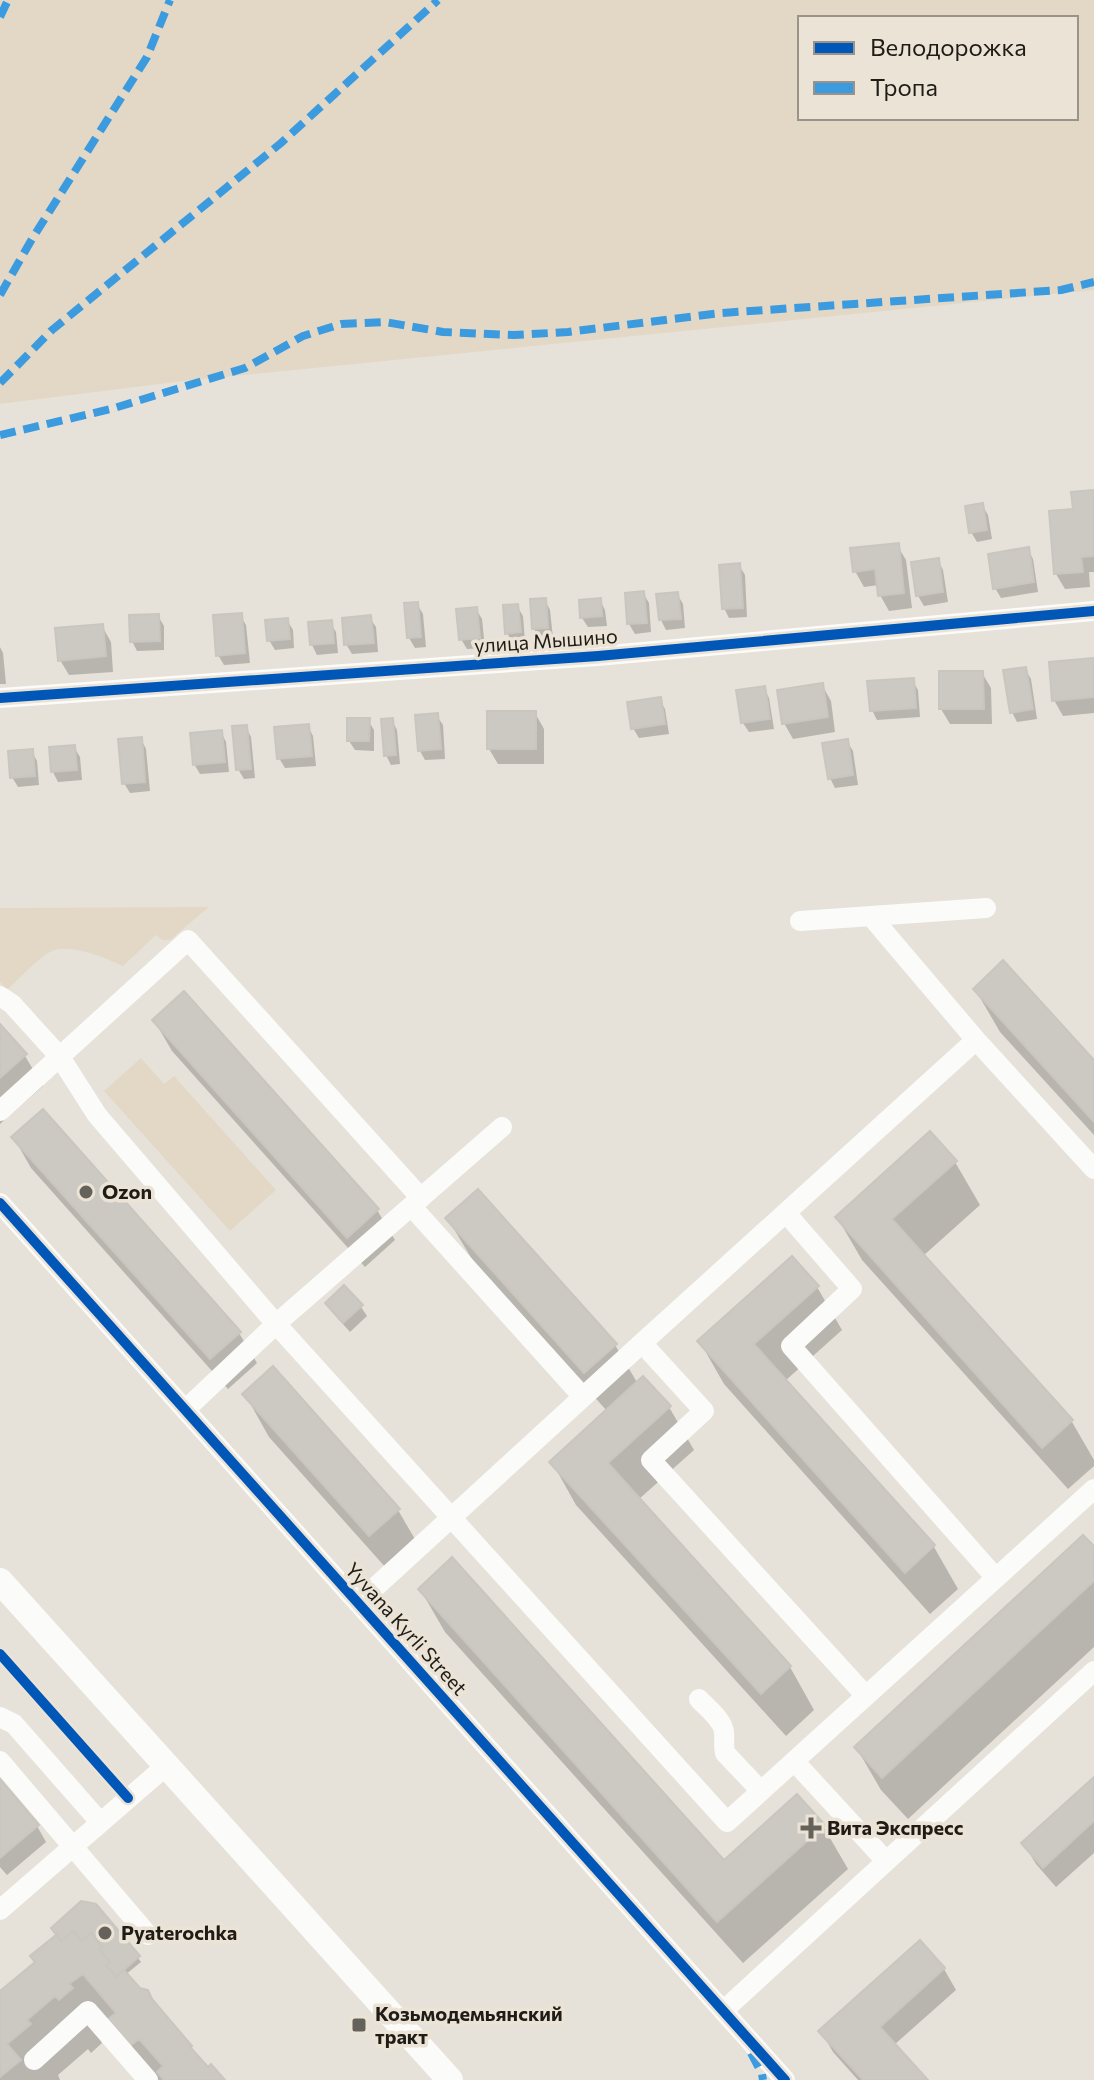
<svg xmlns="http://www.w3.org/2000/svg" width="1094" height="2080" viewBox="0 0 1094 2080" font-family="Commissioner,sans-serif">
<style>
.green{fill:#e3d8c5;fill-rule:evenodd}
.shadow{fill:#0003}
.building{fill:#ccc8c2;stroke:#c9c6c0;stroke-width:2}
.lines{fill:none;stroke-linecap:round;stroke-linejoin:round}
.minor{stroke:#fbfbf9;stroke-width:20}
.major{stroke:#fbfbf9;stroke-width:26}
.quiet{stroke:#3c9bdf;stroke-width:8;stroke-dasharray:16 8;stroke-linecap:butt}
.cycleway-casing{stroke:#ebe3d5;stroke-width:15}
.cycleway{stroke:#0057b8;stroke-width:10}
.poi-dot{fill:#65615b;stroke:#ebe3d5;stroke-width:3}
.labels{text-anchor:middle;stroke-width:7;stroke-linejoin:round;paint-order:stroke}
.street-label{font-size:20px;fill:#1f1c17;stroke:#ebe3d5}
.poi-label{font-size:20px;font-weight:bold;fill:#1f1c17;stroke:#ebe3d5;text-anchor:start}
</style>
<rect width="100%" height="100%" fill="#e6e2da"/>
<path class="green" d="M0,0h1094v290l-910,91 -184,23zM1076,18v100h-276v-100z
M209,907l-39,33h-8l-6,-5 -33,31c-18,-8 -55,-24 -73,-14 -13,7 -32,28 -43,38l-7,-8v-74z
M141,1058l23,26 10,-8 102,114 -46,41 -126,-140z"/>
<path class="shadow" d="M1094,492v80h-5l1,15 -25,2 -9,-15 19,-63z
M982,505l6,10 4,24 -15,3 -6,-10z
M897,545l9,15 6,48 -23,3 -9,-16 -1,-10 -15,2 -9,-16z
M1028,550l5,9 5,33 -37,6 -6,-10z
M938,560l5,10 5,32 -24,4 -6,-10 -5,-32z
M739,565l6,10 2,42 -18,1 -5,-10z
M643,593l6,10 2,29 -16,2 -6,-10z
M677,594l6,10 2,24 -19,2 -5,-10z
M545,600l5,10 3,28 -13,1 -6,-10z
M600,600l5,10 2,16 -19,1 -6,-9z
M417,604l6,10 3,33 -11,1 -6,-10z
M517,606l6,10 2,26 -12,1 -6,-10z
M476,609l6,10 3,29 -18,1 -6,-10z
M240,615l6,10 4,38 -26,2 -6,-10z
M158,616l6,10v24l-27,1 -5,-10z
M370,618l6,9 2,25 -26,2 -6,-10z
M287,620l6,10 1,18 -19,2 -6,-10z
M330,622l6,10 2,21 -21,2 -5,-10z
M102,626l9,16 2,30 -44,3 -9,-15z
M0,647l3,6 3,31h-6z
M1094,660v53l-31,3 -9,-16z
M1025,669l6,10 6,40 -20,3 -5,-10z
M982,673l9,15 1,36h-42l-9,-15z
M912,680l6,10 2,27 -43,3 -5,-10z
M822,685l9,16 4,31 -42,7 -9,-16z
M764,688l5,10 5,31 -25,3 -6,-9z
M659,699l6,10 4,25 -30,4 -6,-10z
M535,713l9,16v35h-46l-9,-15z
M437,716l6,9 2,34 -20,1 -5,-9z
M368,720l6,10v21l-19,-1 -6,-9z
M392,720l5,10 3,34 -9,1 -5,-10z
M308,726l5,10 3,30 -31,2 -6,-10z
M246,727l5,10 4,41 -11,1 -6,-10z
M221,732l5,10 3,30 -29,2 -6,-10z
M141,739l5,10 4,42 -20,2 -6,-10z
M847,741l6,10 5,34 -23,3 -5,-10z
M74,747l6,10 2,23 -24,2 -5,-10z
M32,752l5,9 2,24 -21,2 -6,-10z
M975,989l119,74v72l-94,-103z
M154,1020l223,190 18,30 -30,27 -193,-216z
M0,1027l25,29 18,30 -43,38z
M14,1138l225,195 18,30 -29,26 -197,-221z
M955,1162l25,43 -57,51 149,166 22,38v6l-26,23 -206,-229 -25,-43z
M448,1219l167,126 23,39 31,23 25,43 -56,50 152,167 24,43 -28,26 -210,-231 -24,-43 55,-51 -134,-150z
M817,1287l25,43 -57,51 149,166 24,42 -28,25 -206,-230 -24,-42z
M327,1303l34,4 6,9 -17,16 -17,-19z
M245,1394l153,116 25,43 -28,25 -126,-141z
M1094,1549v98l-186,172 -27,-29 -25,-43z
M420,1589l304,274 99,-37 25,43 -105,94 -298,-331z
M1094,1779v74l-38,34 -20,-23 -12,-20z
M0,1782l37,44 9,16 -39,33 -7,-8z
M58,1936l80,22 3,4 -16,13 31,32 34,40 6,10 26,23h-76l-46,-41 2,4 -11,10 -3,-4 -30,26 2,5h-60v-86l36,-31 -3,-6z
M920,1942l24,27 12,21 -62,55 31,35h-67l-25,-28 -12,-21z"/>
<path class="building" d="M1094,490v66l-13,1 2,15 -29,2 -5,-63 24,-2 -2,-17z
M983,503l4,27 -18,3 -4,-27z
M899,543l5,50 -26,3 -3,-27 -22,3 -3,-24z
M1029,547l5,35 -41,7 -5,-35z
M939,558l4,34 -27,4 -5,-34z
M740,563l3,45 -21,1 -3,-44z
M644,591l3,32 -20,1 -2,-31z
M678,592l3,27 -22,1 -3,-26z
M546,598l2,30 -16,1 -2,-30z
M601,598l1,18 -22,2 -1,-18z
M418,602l3,35 -14,1 -3,-35z
M518,604l3,28 -16,2 -2,-29z
M477,607l3,31 -21,2 -3,-31z
M242,613l3,40 -29,3 -3,-41z
M159,614l1,27 -30,1 -1,-27z
M371,615l3,28 -30,2 -2,-27z
M288,618l2,21 -23,2 -2,-21z
M332,620l2,23 -24,2 -2,-23z
M103,624l3,32 -48,5 -3,-33z
M1094,658v39l-42,4 -3,-39z
M1026,667l7,42 -23,4 -7,-43z
M939,671h44l1,38h-45z
M914,678l2,30 -46,3 -3,-30z
M823,683l5,34 -46,7 -5,-34z
M765,686l5,33 -29,4 -5,-33z
M661,697l4,27 -34,5 -4,-27z
M487,711h49v38h-49z
M438,713l3,36 -23,2 -3,-36z
M347,718h23l-1,23h-22z
M393,718l3,37 -12,1 -3,-37z
M309,724l3,32 -35,3 -3,-32z
M247,725l4,44 -15,1 -4,-44z
M222,730l3,32 -32,3 -3,-32z
M142,737l3,45 -23,2 -4,-45z
M848,739l5,36 -25,4 -6,-36z
M75,745l2,25 -26,2 -2,-25z
M33,749l2,27 -25,2 -2,-27z
M1003,960l91,100v62l-121,-133z
M184,991l195,218 -32,29 -195,-218z
M0,1024l27,30 -27,24z
M43,1109l198,223 -31,27 -199,-222z
M930,1131l27,30 -65,58 181,201 -31,28 -207,-231z
M478,1189l139,155 -33,29 -139,-155z
M792,1256l27,30 -65,58 181,201 -30,28 -208,-232z
M344,1285l19,20 -20,18 -18,-20z
M273,1366l127,143 -31,27 -127,-142z
M643,1376l28,30 -63,57 183,203 -30,28 -212,-232z
M1083,1535l11,11v35l-212,197 -28,-31z
M452,1557l272,303 73,-66 28,31 -108,97 -299,-333z
M1094,1777v44l-51,47 -22,-25z
M0,1779l39,46 -39,33z
M81,1901l15,3 44,52 -24,21 -10,-12 4,-3 -11,-13 3,-2 -11,-14 -9,8 -9,-10 -12,10 -10,-13z
M73,1931l9,10 9,-8 11,14 -3,2 11,13 -4,3 10,12 8,-7 16,18 8,2 4,9 40,47 -2,1 18,20 3,-3 14,16h-61l-7,-8 6,-6 -24,-27 -9,7 -23,-26 9,-7 -33,-39 -14,10 4,4 -14,12 -4,-4 -28,24 4,4 -24,20 14,16 -21,17v-86l35,-29 -5,-6 26,-21 5,6z
M920,1940l25,28 -65,59 48,53h-65l-45,-49z"/>
<g class="lines">
<path class="minor" d="M0,698l598,-42 496,-45
M800,921l186,-13
M875,921l101,119 118,129
M0,996l12,8 48,53 37,58 179,209 451,498 367,-333
M0,1111l188,-171 233,258
M0,1203l785,877
M412,1207l171,190
M786,1213l66,76 -61,57 205,232
M642,1343l334,-303
M185,1410l91,-86 226,-197
M358,1603l284,-260 62,68 -53,49 215,236
M699,1699c8,9 24,21 25,33 1,8 -1,13 1,21l36,38
M0,1717l14,7 86,98
M0,1761l148,174
M794,1761l92,100
M0,1910l167,-145
M723,2011l371,-340
M34,2060l54,-49 60,69"/>
<path class="major" d="M0,1581l450,499"/>
<path class="quiet" d="M0,17l8,-17
M0,295l32,-56 115,-182 23,-57
M0,383l52,-53 229,-187 157,-143
M0,435l111,-26 134,-41 58,-32 38,-12 44,-2 58,10 71,3 54,-3 153,-19 340,-23 33,-8
M751,2053l11,21 1,6"/>
<defs>
<path id="cycleway" d="M0,698l598,-42 496,-45
M0,1203l785,877
M0,1654l128,144"/>
</defs>
<use href="#cycleway" class="cycleway-casing"/>
<use href="#cycleway" class="cycleway"/>
</g>
<g class="poi-dot">
<circle cx="86" cy="1192" r="8"/>
<path d="M807 1816h8v8h8v8h-8v8h-8v-8h-8v-8h8z"/>
<circle cx="105" cy="1933" r="8"/>
<rect x="351" y="2017" width="16" height="16" rx="4"/>
</g>
<g class="labels">
<g class="street-label">
<text transform="translate(546 641) rotate(-4)" y="7">улица Мышино</text>
<text transform="translate(406 1629) rotate(48)" y="7">Yyvana Kyrli Street</text>
</g>
<g class="poi-label">
<text x="102" y="1199">Ozon</text>
<text x="827" y="1835">Вита Экспресс</text>
<text x="121" y="1940">Pyaterochka</text>
<text x="375" y="2021">Козьмодемьянский<tspan x="375" dy="23">тракт</tspan></text>
</g>
</g>
<rect x="798" y="16" width="280" height="104" fill="#ebe3d5" stroke="#999389" stroke-width="2"/>
<rect x="814" y="42" width="40" height="12" fill="#0057b8" stroke="#999389" stroke-width="2"/>
<text x="870" y="56" font-size="24" fill="#1f1c17">Велодорожка</text>
<rect x="814" y="82" width="40" height="12" fill="#3c9bdf" stroke="#999389" stroke-width="2"/>
<text x="870" y="96" font-size="24" fill="#1f1c17">Тропа</text>
</svg>
